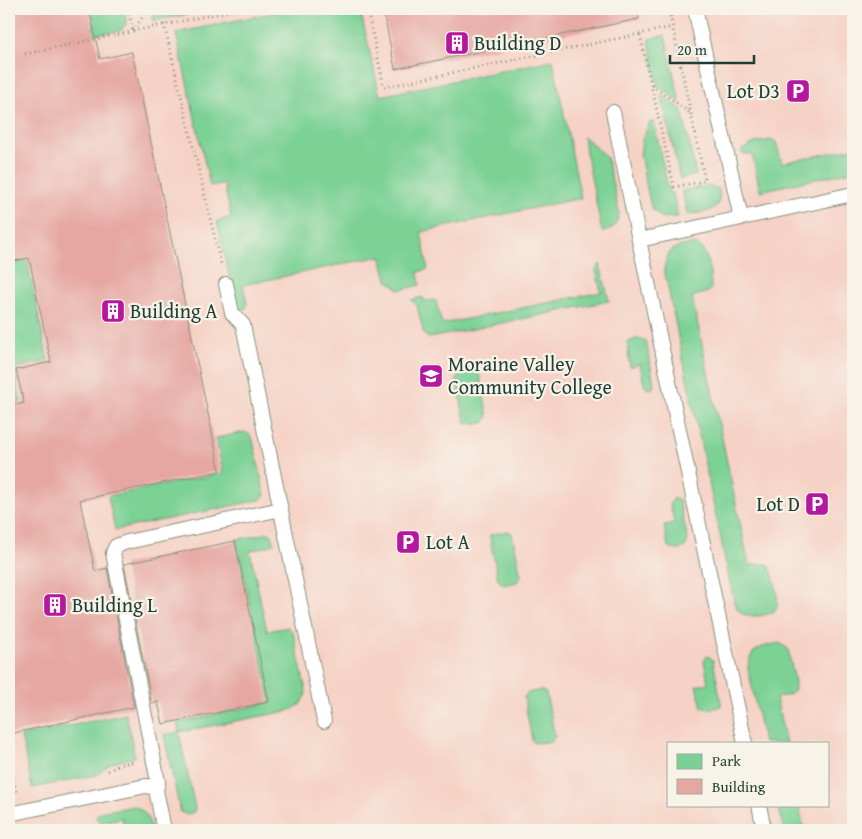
<svg xmlns="http://www.w3.org/2000/svg" width="862" height="839" viewBox="0 0 862 839" font-family="'Gentium Book Plus',serif">
<style>
.built{fill:#f6d1c5;fill-rule:evenodd}
.green{fill:#7bd195;stroke:#4d8764}
.building{fill:#e6a7a2}
.lines{fill:none;stroke-linecap:round;stroke-linejoin:round}
.service-casing{stroke:#87917f;stroke-width:16}
.path{stroke:#87917f;stroke-width:3;stroke-dasharray:1 4;stroke-linecap:butt}
.service{stroke:#fff;stroke-width:14}
.labels{text-anchor:middle;stroke-width:4.5;stroke-linejoin:round;paint-order:stroke}
.poi-label{font-size:20px;fill:#1f3d34;stroke:#f7f3e8;text-anchor:start}
</style>
<rect width="100%" height="100%" fill="#f7f3e8"/>
<filter id="ink" filterUnits="userSpaceOnUse"><feTurbulence type="fractalNoise" baseFrequency=".02" numOctaves="2"/><feDisplacementMap in="SourceGraphic" scale="10" xChannelSelector="R" yChannelSelector="G"/><feConvolveMatrix kernelMatrix="1 2 1 2 8 2 1 2 1" color-interpolation-filters="sRGB"/></filter>
<filter id="wash" filterUnits="userSpaceOnUse"><feTurbulence type="fractalNoise" baseFrequency=".0096" numOctaves="4" result="noise"/><feDisplacementMap in="SourceGraphic" scale="20" xChannelSelector="R" yChannelSelector="G"/><feGaussianBlur stdDeviation="1.12" result="paint"/><feColorMatrix in="noise" values="0 0 0 0 0 0 0 0 0 0 0 0 0 0 0 0 0 1.4 0 .05"/><feComposite in="paint" operator="in"/></filter>
<g filter="url(#wash)">
<rect width="100%" height="100%" fill="#efe5ca"/>
<path class="built" d="M9,9h844v821h-844zM668,743h160v62h-160z"/>
<path class="green" d="M91,9h33l3,14 -7,8 -26,3 -1,-7 2,-2z
M154,9h61l-62,12 -1,-9z
M290,9h70l20,87 173,-36 28,138 -160,34 7,37 -10,3 2,13 -20,5 -13,-10 -6,-24 -138,29 4,19 -2,5 -6,1 -3,-3 -19,-86 14,-4 -7,-33 -14,2 -34,-153z
M665,35l15,67 -22,-16 -9,-47z
M661,94l21,16 14,65 -16,4z
M650,122h4l15,71h4l5,24 -16,1 -10,-9 -2,-6 -10,-48 2,-15z
M583,137h2l22,21 12,54c-1,12 -6,18 -17,20z
M770,140l6,2 6,21 71,-15v23l-93,20 -8,-37h-10v-4l12,-7z
M708,186l11,3c4,24 -13,22 -32,26l-5,-24z
M695,244c14,5 16,31 16,44l-3,4 -16,5 57,268 19,-1c5,7 13,38 8,45 -4,7 -26,9 -33,5 -5,-3 -7,-7 -9,-12l-70,-333c4,-22 10,-22 31,-25z
M9,259l6,4 12,-3 21,101 -34,7 7,34 -12,2z
M600,264l9,37 -180,37 -5,-3 -7,-30 -6,-5 12,-3 1,4 9,-1 3,1 6,23 159,-32 -5,-22z
M637,339h6l3,2 8,43 -1,4 -6,1 -3,-4 -4,-21 -10,3 -3,-25z
M474,371l5,2 9,44 -4,6 -17,1 -2,-3 -9,-43 4,-4z
M245,432l5,3 3,5 12,56 -5,4 -145,30 -7,-34 115,-23 -7,-35z
M674,498l5,3 9,39 -3,7c-6,3 -11,4 -17,0l-4,-22 10,-2 -4,-19z
M508,531l4,2 9,43 -4,6 -13,3 -6,-5 -8,-42v-3z
M268,533l4,1 2,9 -2,2 -22,6 17,80 21,-4 5,5 13,59c-1,12 -8,16 -18,20l-109,21 16,76 -1,4 -7,3 -6,-3 -2,-5 -15,-72 15,-3 -2,-9 94,-21 -35,-162z
M780,643l8,6 7,33v8l-4,4 -15,4 10,45h-22l-16,-74c1,-22 14,-22 32,-26z
M707,656l3,1 3,3 8,42v4c-6,3 -14,4 -19,1l-6,-21 12,-3 -4,-22z
M541,690l5,3 9,43 -4,6 -17,1 -2,-3 -8,-42 3,-5z
M126,714l9,43 -25,7 -13,11 -65,13 -11,-52z
M778,805h21l5,25h-20z
M134,806c12,4 15,13 17,24h-26l-3,-12 -20,4 -6,-4 1,-3 3,-3z"/>
<g id="blocks">
<path class="building" d="M9,9h80l11,50 32,-7 88,419 -140,29 15,71 12,-3 27,139 -125,27v-328l15,-3 -8,-33 35,-8 -22,-104 -20,4v-74l5,-2 -5,-27z
M383,9h255l1,10 -244,50z
M235,541l34,161 -106,22 -5,-22 -6,2 -28,-140z"/>
</g>
</g>
<g filter="url(#ink)">
<use href="#blocks" fill-opacity="0" stroke="#87917f" stroke-width="1"/>
<g class="lines">
<defs>
<path id="service" d="M695,9l46,209
M613,112l26,128
M226,284l6,29 11,12 81,396
M745,743l-106,-503 214,-46
M156,790l2,-8 -45,-229 3,-7 11,-4 154,-33
M759,805l5,25
M9,814l137,-28 6,1 4,3 8,40"/>
</defs>
<use href="#service" class="service-casing"/>
<path class="path" d="M128,9l5,22
M367,9l17,78 289,-60
M164,24l57,240
M133,31l15,-22
M640,35l34,152 31,-6 -36,-172
M25,54l214,-45
M652,85l38,28
M9,761l7,31
M108,771l10,-6 14,-3"/>
<use href="#service" class="service"/>
</g>
</g>
<defs>
<symbol id="building-square" viewBox="-11 -11 22 22"><rect x="-9" y="-9" width="18" height="18" rx="4" fill="#b5179e" stroke="#f7f3e8"/><path d="M-4-6H4V6H1V3H-1V6H-4ZM-2.5-4.3h1.7v1.8h-1.7ZM.8-4.3h1.7v1.8H.8ZM-2.5-1h1.7V.8h-1.7ZM.8-1h1.7V.8H.8Z" fill="#fff"/></symbol>
<symbol id="parking-square" viewBox="-11 -11 22 22"><rect x="-9" y="-9" width="18" height="18" rx="4" fill="#b5179e" stroke="#f7f3e8"/><path d="M-3.5-5.5H1a3.5 3.5 0 0 1 0 7H-1V5.5H-3.5ZM-1-3.4V-.6H.8a1.4 1.4 0 0 0 0-2.8Z" fill="#fff"/></symbol>
<symbol id="university-square" viewBox="-11 -11 22 22"><rect x="-9" y="-9" width="18" height="18" rx="4" fill="#b5179e" stroke="#f7f3e8"/><path d="M0-5L7-2L0 1L-7-2ZM-4 1L0 2.5L4 1V4Q0 6-4 4Z" fill="#fff"/></symbol>
</defs>
<g fill-rule="evenodd">
<use href="#building-square" x="443" y="29" width="28" height="28"/>
<use href="#parking-square" x="784" y="77" width="28" height="28"/>
<use href="#building-square" x="99" y="297" width="28" height="28"/>
<use href="#university-square" x="417" y="362" width="28" height="28"/>
<use href="#parking-square" x="803" y="490" width="28" height="28"/>
<use href="#parking-square" x="394" y="528" width="28" height="28"/>
<use href="#building-square" x="41" y="591" width="28" height="28"/>
</g>
<g class="labels">
<g class="poi-label">
<text x="474" y="50">Building D</text>
<text x="780" y="98" text-anchor="end">Lot D3</text>
<text x="130" y="318">Building A</text>
<text x="448" y="371">Moraine Valley<tspan x="448" dy="23">Community College</tspan></text>
<text x="800" y="511" text-anchor="end">Lot D</text>
<text x="426" y="549">Lot A</text>
<text x="72" y="612">Building L</text>
</g>
</g>
<rect width="862" height="839" fill="none" stroke="#f7f3e8" stroke-width="30"/>
<rect x="667" y="742" width="162" height="65" fill="#f7f3e8" stroke="#a1aaa0"/>
<rect x="677" y="754" width="25" height="15" fill="#7bd195" stroke="#a1aaa0"/>
<text x="712" y="766" font-size="15" fill="#1f3d34">Park</text>
<rect x="677" y="779" width="25" height="15" fill="#e6a7a2" stroke="#a1aaa0"/>
<text x="712" y="792" font-size="15" fill="#1f3d34">Building</text>
<path d="M670 55v8h84v-8" fill="none" stroke="#1f3d34" stroke-width="2.5"/>
<text x="677" y="55" font-size="15" fill="#1f3d34" stroke="#f7f3e8" stroke-width="4" paint-order="stroke">20 m</text>
</svg>
